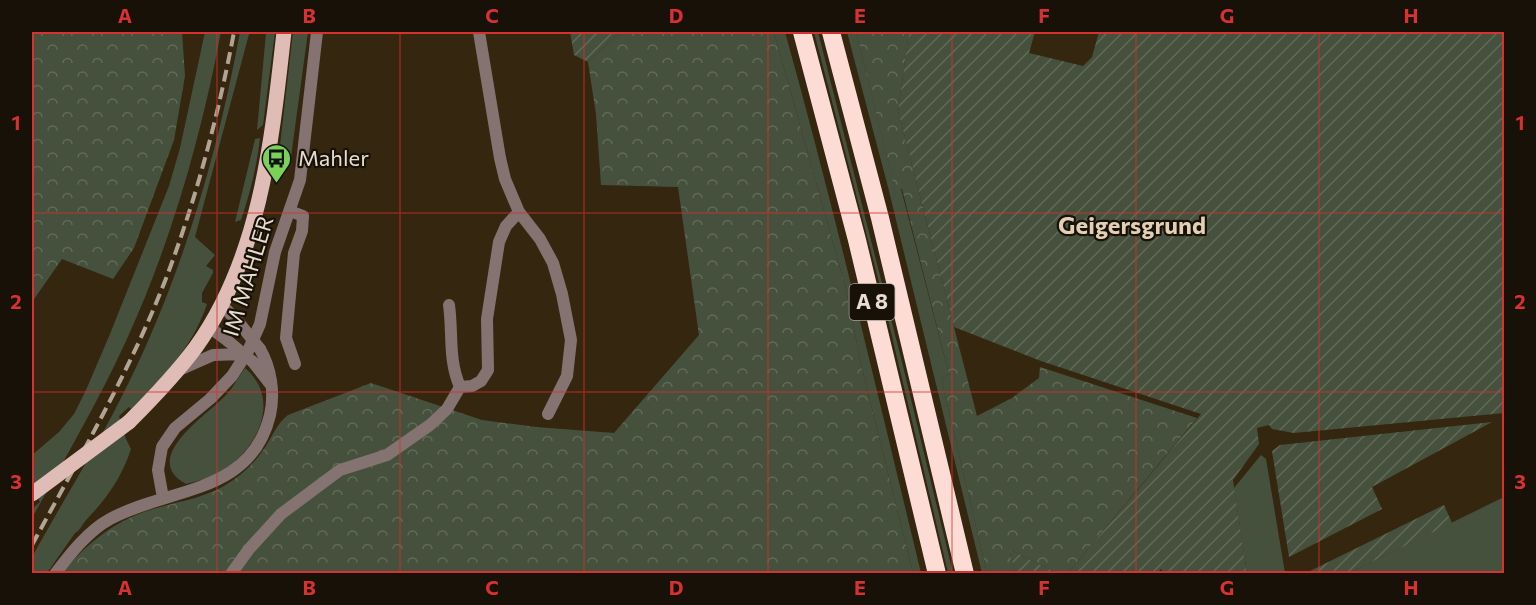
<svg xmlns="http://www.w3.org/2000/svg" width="1536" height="605" viewBox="0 0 1536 605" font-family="Commissioner,sans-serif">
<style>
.green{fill:#46513d}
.forest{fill:url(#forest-crowns)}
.garden{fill:url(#garden-furrows)}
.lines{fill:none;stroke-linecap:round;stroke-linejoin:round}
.minor{stroke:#847370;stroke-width:12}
.major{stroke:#e0bcb7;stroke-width:15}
.highway{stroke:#fedcd6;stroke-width:18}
.rail{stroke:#b0a494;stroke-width:4;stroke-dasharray:12 6;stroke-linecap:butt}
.minor-bridge{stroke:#847370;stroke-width:12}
.major-bridge{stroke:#e0bcb7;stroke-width:15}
.grid{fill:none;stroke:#d73130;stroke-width:1.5;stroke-opacity:0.55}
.labels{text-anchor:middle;stroke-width:4.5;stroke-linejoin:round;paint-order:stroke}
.shield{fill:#171107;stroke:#a9a094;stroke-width:1.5}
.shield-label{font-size:21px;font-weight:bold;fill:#e8ddd0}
.poi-label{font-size:22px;fill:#e8ddd0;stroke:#171107;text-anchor:start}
.street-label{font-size:22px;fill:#e8ddd0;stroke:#171107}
.neighbourhood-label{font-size:24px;font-weight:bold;fill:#e3cfb4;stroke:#171107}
.neatline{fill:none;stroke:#d73130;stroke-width:2}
.grid-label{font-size:20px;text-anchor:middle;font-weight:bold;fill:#d73130}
</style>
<defs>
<pattern id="forest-crowns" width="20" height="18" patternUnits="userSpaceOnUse" patternTransform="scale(1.5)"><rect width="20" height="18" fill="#46513d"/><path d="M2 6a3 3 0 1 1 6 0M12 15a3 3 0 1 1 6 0" fill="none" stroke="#616a58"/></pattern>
<pattern id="garden-furrows" width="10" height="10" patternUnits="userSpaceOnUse" patternTransform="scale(1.5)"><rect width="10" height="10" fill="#46513d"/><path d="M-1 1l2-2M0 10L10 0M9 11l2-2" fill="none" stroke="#616a58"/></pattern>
</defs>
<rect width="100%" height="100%" fill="#352610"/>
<path class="green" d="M205,32h16c-20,105 -50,211 -95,309 -28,61 -62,119 -94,177v-9l8,-7 -8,-16v-31l27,-23 15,-18 12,-24 24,-56 59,-148 11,-38z
M240,32h35l-12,93 -6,5 9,-97 -17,1 -54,203 20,18 -9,11 7,4v3l-11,20v9l5,2c-14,43 -45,74 -76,105l-2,-2 -10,9 7,23 5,10c-9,28 -24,49 -44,70 -5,5 -6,11 -12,14l-28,40 -15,1v-17c32,-58 68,-115 97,-175 54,-110 89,-230 111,-350z
M293,32h15l-18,132 -12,-1z
M774,32h11c50,179 92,360 136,541h-8l-51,-204 -16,-80z
M814,32h4l84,330 51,211h-5l-67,-283z
M847,32h9l39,157h6l48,185 -5,3 -2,5 45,191h-5l-94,-386z
M260,138c-3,28 -10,55 -19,82l-6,2 20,-83z
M245,368c36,31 14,78 -20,101 -12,8 -26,12 -39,15 -46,-25 18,-67 37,-86 9,-8 15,-20 22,-30z
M1261,455l5,4 19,114h-38l-13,-85z
M1504,497v76h-155z"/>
<path class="forest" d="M32,32h150l3,44 -11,64 -40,108 -21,31 -51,-20 -30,43z
M618,32h156l72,257 16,80 51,204 -851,1c22,-29 54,-54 88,-64 25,-8 51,-11 74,-24 19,-11 34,-26 45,-45 6,-10 9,-18 19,-26l83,-32 111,37 54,7 78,6 85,-98 -21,-148 -77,-2 -5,-71 -8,-52 29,-27z
M856,32l53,1 -11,78 79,305 35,-18 27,-20 1,-11 157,51 -129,155h-11l-48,-24 6,24h-28l-45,-191 2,-5 5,-3 -47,-185 -7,1z"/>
<path class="garden" d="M570,32h48l-1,3 -29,27 -14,-7z
M909,32h126l-6,21 54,13 9,-9 7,-25h405v381l-210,20 -22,-4 -3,-4 -12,3 2,16 -26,36 14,93h-84l-2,-4 -4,4h-89l133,-159 -160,-53 -87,-34 -56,-216z
M1492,422l-120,65 10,22 -93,48 -17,-106 8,-6z
M1444,505l8,18 -103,50h-43z
M1009,549l48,24h-42z"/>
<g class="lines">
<path class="minor" d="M479,32l21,126 5,21 14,33 21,27 13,24 9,31 9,46 -4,36 -19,38
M290,211l13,5 -1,15 -8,22 -8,85 9,26
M221,304l19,20
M449,305c4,29 -1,54 11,82l12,-1 9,-5 7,-11 -1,-51 12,-77 7,-16 13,-14
M209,327l19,14
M253,362l18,23
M179,370l34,-15 30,-1
M163,498l-5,-28 4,-23 13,-19 35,-29 22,-23 16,-25 12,-27 15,-72 25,-72 17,-148
M55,574c15,-20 33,-43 55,-55 59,-32 141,-24 160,-104 5,-22 1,-47 -10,-66
M231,574l18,-25 32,-35 59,-44 47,-15 43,-30 17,-16 13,-22"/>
<path class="major" d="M129,422c24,-24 47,-48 67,-75 65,-91 76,-208 88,-315"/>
<path class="highway" d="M802,32l55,208 80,334
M831,32l49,186 85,356"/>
<path class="rail" d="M32,545c47,-87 97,-172 133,-264 31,-81 53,-164 69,-249"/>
<path class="minor-bridge" d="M240,324l20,25
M228,341l25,21"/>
<path class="major-bridge" d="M32,494l97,-72"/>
</g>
<path class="grid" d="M217,32v542M400,32v542M584,32v542M768,32v542M952,32v542M1136,32v542M1319,32v542M32,213h1472M32,392h1472"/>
<defs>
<symbol id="bus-pin" viewBox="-11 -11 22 30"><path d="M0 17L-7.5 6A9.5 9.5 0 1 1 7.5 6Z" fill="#7ad157" stroke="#171107"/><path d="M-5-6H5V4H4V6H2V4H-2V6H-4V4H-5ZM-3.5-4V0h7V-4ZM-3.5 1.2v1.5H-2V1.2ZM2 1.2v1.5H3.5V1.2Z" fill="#111"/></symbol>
</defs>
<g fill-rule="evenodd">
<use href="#bus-pin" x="260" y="142" width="33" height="45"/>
</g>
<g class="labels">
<rect class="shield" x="849.5" y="284" width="45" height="36" rx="4.5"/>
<g class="shield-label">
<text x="872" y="309">A 8</text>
</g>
<g class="poi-label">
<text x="298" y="166">Mahler</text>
</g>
<g class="street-label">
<text transform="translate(248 276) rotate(-73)" y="8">IM MAHLER</text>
</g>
<g class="neighbourhood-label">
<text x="1132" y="234">Geigersgrund</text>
</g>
</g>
<rect width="1536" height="605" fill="none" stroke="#171107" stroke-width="66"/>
<rect x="33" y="33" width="1470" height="539" class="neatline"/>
<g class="grid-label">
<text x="125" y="23">A</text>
<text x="309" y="23">B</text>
<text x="492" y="23">C</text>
<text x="676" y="23">D</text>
<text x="860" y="23">E</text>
<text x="1044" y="23">F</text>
<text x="1227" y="23">G</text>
<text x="1411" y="23">H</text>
<text x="16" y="130">1</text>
<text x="1520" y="130">1</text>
<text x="16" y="309">2</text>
<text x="1520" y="309">2</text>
<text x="16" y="489">3</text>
<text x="1520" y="489">3</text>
<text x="125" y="595">A</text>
<text x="309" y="595">B</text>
<text x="492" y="595">C</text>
<text x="676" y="595">D</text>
<text x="860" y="595">E</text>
<text x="1044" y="595">F</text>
<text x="1227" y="595">G</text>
<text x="1411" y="595">H</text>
</g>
</svg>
